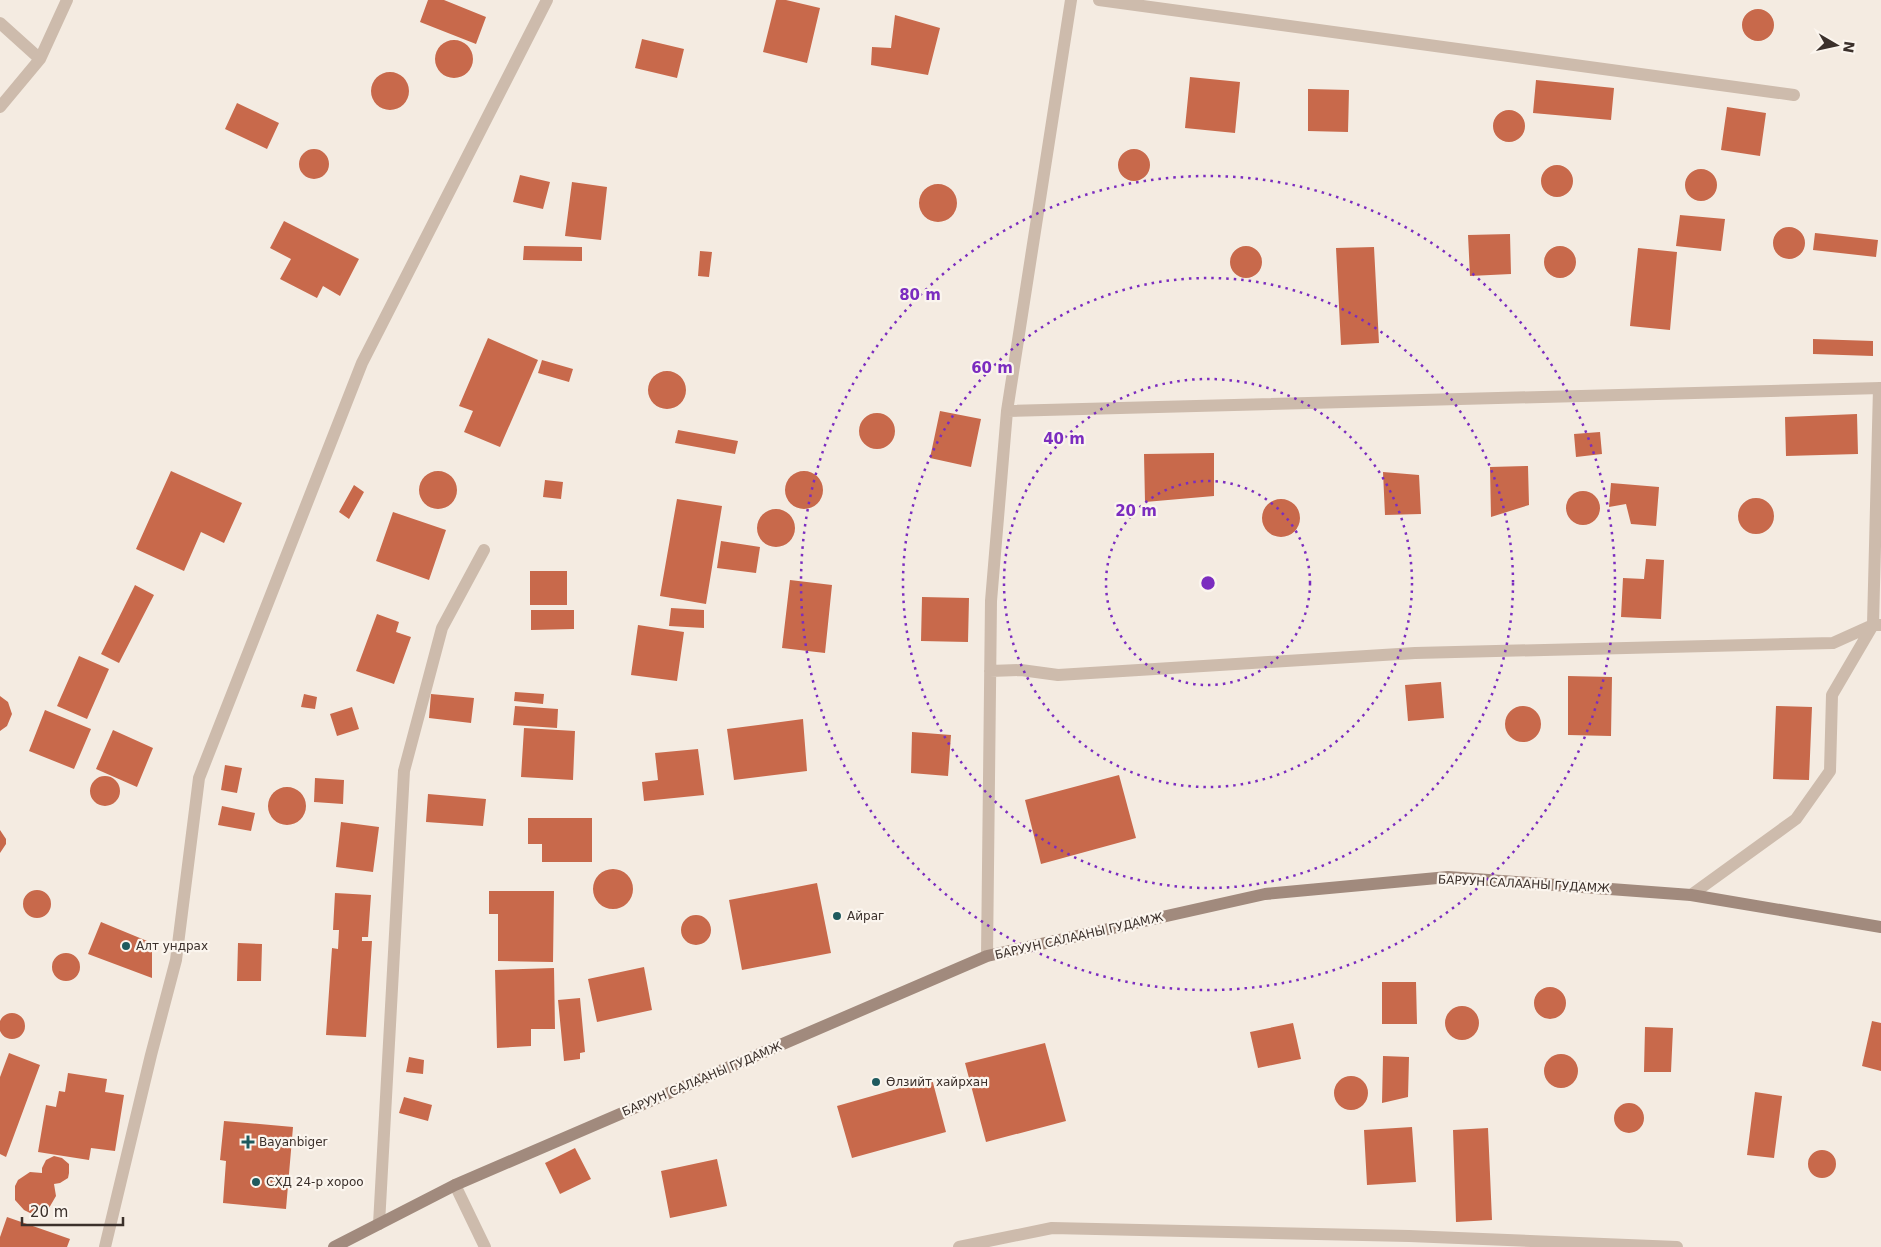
<svg xmlns="http://www.w3.org/2000/svg" width="1881" height="1247" viewBox="0 0 1881 1247" font-family="'DejaVu Sans',sans-serif">
<style>
.building{fill:#c8694b}
.lines{fill:none;stroke-linecap:round;stroke-linejoin:round}
.minor{stroke:#cdbbac;stroke-width:12}
.secondary{stroke:#a18a7d;stroke-width:12}
.ring{fill:none;stroke:#7b2cbf;stroke-width:2.5;stroke-dasharray:2.5 5}
.poi-dot{fill:#1f5a5e;stroke:#fbf5ee;stroke-width:2}
.labels{text-anchor:middle;stroke-width:4.5;stroke-linejoin:round;paint-order:stroke}
.street-label{font-size:12px;fill:#3b302b;stroke:#fbf5ee}
.poi-label{font-size:12px;fill:#3b302b;stroke:#fbf5ee;text-anchor:start}
.centre{fill:#7b2cbf;stroke:#fbf5ee;stroke-width:2.5}
.ring-label{font-size:15px;text-anchor:middle;font-weight:bold;fill:#7b2cbf;stroke:#fbf5ee;stroke-width:4.5;stroke-linejoin:round;paint-order:stroke}
</style>
<rect width="100%" height="100%" fill="#f4ebe1"/>
<path class="building" d="M428,0h16l42,17 -10,27 -56,-22z
M776,0h10l34,8 -13,55 -44,-11z
M1742 25a16 16 0 1 1 32 0a16 16 0 1 1-32 0Z
M895,15l45,13 -12,47 -57,-10 1,-18 19,1z
M642,39l42,10 -7,29 -42,-10z
M435 59a19 19 0 1 1 38 0a19 19 0 1 1-38 0Z
M371 91a19 19 0 1 1 38 0a19 19 0 1 1-38 0Z
M1190,77l50,5 -5,51 -50,-5z
M1536,80l78,8 -3,32 -78,-7z
M1308,89l41,1 -1,42 -40,-1z
M237,103l42,20 -12,26 -42,-20z
M1727,107l39,6 -6,43 -39,-6z
M1493 126a16 16 0 1 1 32 0a16 16 0 1 1-32 0Z
M1118 165a16 16 0 1 1 32 0a16 16 0 1 1-32 0Z
M299 164a15 15 0 1 1 30 0a15 15 0 1 1-30 0Z
M1541 181a16 16 0 1 1 32 0a16 16 0 1 1-32 0Z
M1685 185a16 16 0 1 1 32 0a16 16 0 1 1-32 0Z
M520,175l30,7 -7,27 -30,-7z
M572,182l35,5 -6,53 -36,-4z
M919 203a19 19 0 1 1 38 0a19 19 0 1 1-38 0Z
M1680,215l45,4 -4,32 -45,-5z
M284,221l75,38 -19,37 -17,-10 -6,12 -37,-19 11,-20 -21,-11z
M1773 243a16 16 0 1 1 32 0a16 16 0 1 1-32 0Z
M1815,233l63,7 -2,17 -63,-7z
M1510,234l1,40 -41,2 -2,-41z
M1230 262a16 16 0 1 1 32 0a16 16 0 1 1-32 0Z
M1544 262a16 16 0 1 1 32 0a16 16 0 1 1-32 0Z
M524,246l58,1v14l-59,-1z
M1374,247l5,96 -38,2 -5,-97z
M1638,248l39,4 -7,78 -40,-4z
M700,251l12,1 -3,25 -11,-1z
M488,338l50,22 -38,87 -36,-15 9,-21 -14,-5z
M1813,339l60,2v15l-60,-2z
M542,360l31,9 -4,13 -31,-9z
M648 390a19 19 0 1 1 38 0a19 19 0 1 1-38 0Z
M940,411l41,8 -10,48 -41,-9z
M859 431a18 18 0 1 1 36 0a18 18 0 1 1-36 0Z
M1857,414l1,40 -72,2 -1,-39z
M678,430l60,11 -3,13 -60,-11z
M1600,432l2,22 -26,3 -2,-23z
M1214,453v43l-69,6 -1,-48z
M1528,466l1,39 -38,12 -1,-50z
M419 490a19 19 0 1 1 38 0a19 19 0 1 1-38 0Z
M785 490a19 19 0 1 1 38 0a19 19 0 1 1-38 0Z
M171,471l71,32 -18,40 -23,-11 -17,39 -48,-22z
M1383,472l36,3 2,39 -36,1z
M545,480l18,2 -2,17 -18,-2z
M1611,483l48,4 -3,39 -25,-2 -5,-20 -17,3z
M354,485l10,7 -15,27 -10,-7z
M1566 508a17 17 0 1 1 34 0a17 17 0 1 1-34 0Z
M1738 516a18 18 0 1 1 36 0a18 18 0 1 1-36 0Z
M1262 518a19 19 0 1 1 38 0a19 19 0 1 1-38 0Z
M677,499l45,7 -16,98 -46,-8z
M757 528a19 19 0 1 1 38 0a19 19 0 1 1-38 0Z
M393,512l53,18 -17,50 -53,-19z
M721,541l39,6 -4,26 -39,-5z
M1646,559l18,1 -3,59 -40,-2 2,-39 21,1z
M530,571h37v34h-37z
M790,580l42,5 -7,68 -43,-5z
M135,585l19,10 -35,68 -18,-9z
M922,597l47,1 -1,44 -47,-1z
M671,608l33,2v18l-35,-2z
M531,610h43v19l-43,1z
M377,614l22,8 -3,10 15,5 -17,47 -38,-13z
M638,625l46,7 -7,49 -46,-6z
M79,656l30,13 -22,50 -30,-13z
M1568,676l44,1 -1,59 -43,-1z
M1441,682l3,36 -36,3 -3,-36z
M515,692l29,2 -1,10 -29,-3z
M304,694l13,3 -2,12 -14,-2z
M431,694l43,4 -3,25 -42,-5z
M0,696l8,6 4,12 -5,12 -7,5z
M515,706l43,3 -1,19 -44,-3z
M1776,706l36,1 -3,73 -36,-1z
M1505 724a18 18 0 1 1 36 0a18 18 0 1 1-36 0Z
M352,707l7,22 -22,7 -7,-22z
M45,710l46,19 -17,40 -45,-18z
M803,719l4,52 -73,9 -7,-51z
M524,728l51,3 -2,49 -52,-3z
M113,730l40,18 -16,39 -41,-18z
M912,732l39,3 -3,41 -37,-3z
M698,749l6,46 -60,6 -2,-19 16,-2 -3,-27z
M225,765l17,3 -5,25 -16,-3z
M1119,775l17,63 -95,26 -16,-64z
M90 791a15 15 0 1 1 30 0a15 15 0 1 1-30 0Z
M315,778l29,2 -1,24 -29,-2z
M268 806a19 19 0 1 1 38 0a19 19 0 1 1-38 0Z
M428,794l58,5 -3,27 -57,-4z
M222,806l33,7 -4,18 -33,-6z
M528,818h64v44h-50v-18h-14z
M341,822l38,5 -6,45 -37,-5z
M0,830l6,9v5l-6,9z
M593 889a20 20 0 1 1 40 0a20 20 0 1 1-40 0Z
M817,883l14,70 -89,17 -13,-70z
M23 904a14 14 0 1 1 28 0a14 14 0 1 1-28 0Z
M489,891h65l-1,71 -55,-1v-47h-9z
M335,893l36,2 -3,42h-6v4h10l-6,96 -40,-2 6,-87 6,1 1,-19h-6z
M681 930a15 15 0 1 1 30 0a15 15 0 1 1-30 0Z
M101,922l51,21v35l-64,-24z
M238,943l24,1 -1,37h-24z
M52 967a14 14 0 1 1 28 0a14 14 0 1 1-28 0Z
M644,967l8,43 -55,12 -9,-43z
M554,968l1,61h-24v17l-34,2 -2,-78z
M1382,982h34l1,42h-35z
M1534 1003a16 16 0 1 1 32 0a16 16 0 1 1-32 0Z
M580,998l5,54 -5,1v6l-16,2 -6,-61z
M1445 1023a17 17 0 1 1 34 0a17 17 0 1 1-34 0Z
M-1 1026a13 13 0 1 1 26 0a13 13 0 1 1-26 0Z
M1872,1021l9,2v48l-19,-5z
M1293,1023l8,36 -43,9 -8,-36z
M1645,1027l28,1 -2,44h-27z
M1045,1043l21,78 -80,21 -21,-79z
M9,1053l31,12 -34,92 -6,-3v-77z
M1544 1071a17 17 0 1 1 34 0a17 17 0 1 1-34 0Z
M1383,1056l26,1 -1,40 -26,6z
M409,1057l15,3 -1,14 -17,-2z
M68,1073l39,6 -2,13 19,3 -9,56 -24,-3 -2,12 -51,-8 8,-47 10,2 3,-16 6,1z
M1334 1093a17 17 0 1 1 34 0a17 17 0 1 1-34 0Z
M932,1079l14,53 -94,26 -15,-52z
M1755,1092l27,4 -8,62 -27,-3z
M404,1097l28,8 -4,16 -29,-8z
M1614 1118a15 15 0 1 1 30 0a15 15 0 1 1-30 0Z
M224,1121l69,6 -7,82 -63,-6 3,-42 -6,-1z
M1412,1127l4,55 -49,3 -3,-55z
M1488,1128l4,92 -36,2 -3,-92z
M575,1148l16,31 -31,15 -15,-31z
M1808 1164a14 14 0 1 1 28 0a14 14 0 1 1-28 0Z
M54,1156l8,2 7,6v9l-1,5 -8,5 -6,1 2,12 -7,12 -12,5h-7l-6,-3 -9,-10v-14l3,-6 12,-8 12,1v-5l4,-8z
M717,1159l10,47 -57,12 -9,-47z
M7,1217l63,22 -3,8h-67v-10z"/>
<g class="lines">
<path class="minor" d="M1099,0l695,95
M0,23l40,36
M0,107l40,-48 27,-59
M1007,411l874,-23
M990,671l31,-1 37,5 357,-22 418,-10 40,-18h8
M1691,895l105,-76 34,-48 2,-76 41,-70 6,-237
M987,956l4,-355 16,-190 64,-411
M455,1185l30,62
M379,1224l25,-453 38,-143 42,-78
M105,1247l46,-192 25,-95 23,-182 163,-415 185,-363
M959,1247l93,-19 357,8 268,11"/>
<path class="secondary" d="M334,1247l121,-62 532,-229 278,-62 183,-17 243,18 190,32"/>
</g>
<g class="ring">
<circle cx="1208" cy="583" r="102"/>
<circle cx="1208" cy="583" r="204"/>
<circle cx="1208" cy="583" r="305"/>
<circle cx="1208" cy="583" r="407"/>
</g>
<g class="poi-dot">
<circle cx="837" cy="916" r="5"/>
<circle cx="126" cy="946" r="5"/>
<circle cx="876" cy="1082" r="5"/>
<path d="M245.5 1134.5h5v5h5v5h-5v5h-5v-5h-5v-5h5z"/>
<circle cx="256" cy="1182" r="5"/>
</g>
<g class="labels">
<g class="street-label">
<text transform="translate(1524 884) rotate(3)" y="4">БАРУУН САЛААНЫ ГУДАМЖ</text>
<text transform="translate(1079 936) rotate(-13)" y="4">БАРУУН САЛААНЫ ГУДАМЖ</text>
<text transform="translate(702 1079) rotate(-23)" y="4">БАРУУН САЛААНЫ ГУДАМЖ</text>
</g>
<g class="poi-label">
<text x="847" y="920">Айраг</text>
<text x="136" y="950">Алт ундрах</text>
<text x="886" y="1086">Өлзийт хайрхан</text>
<text x="259" y="1146">Bayanbiger</text>
<text x="266" y="1186">СХД 24-р хороо</text>
</g>
</g>
<circle cx="1208" cy="583" r="8" class="centre"/>
<g class="ring-label">
<text x="920" y="300">80 m</text>
<text x="992" y="373">60 m</text>
<text x="1064" y="444">40 m</text>
<text x="1136" y="516">20 m</text>
</g>
<g transform="translate(1836 45) rotate(99)" stroke="#fbf5ee" stroke-width="4" paint-order="stroke">
<path d="M0-4L9 19L0 12L-9 19Z" fill="#3b302b"/>
<text y="-8" font-size="14" font-weight="bold" text-anchor="middle" fill="#3b302b">N</text>
</g>
<path d="M22 1217v8h101v-8" fill="none" stroke="#3b302b" stroke-width="2.5"/>
<text x="30" y="1217" font-size="15" fill="#3b302b" stroke="#fbf5ee" stroke-width="4" paint-order="stroke">20 m</text>
</svg>
